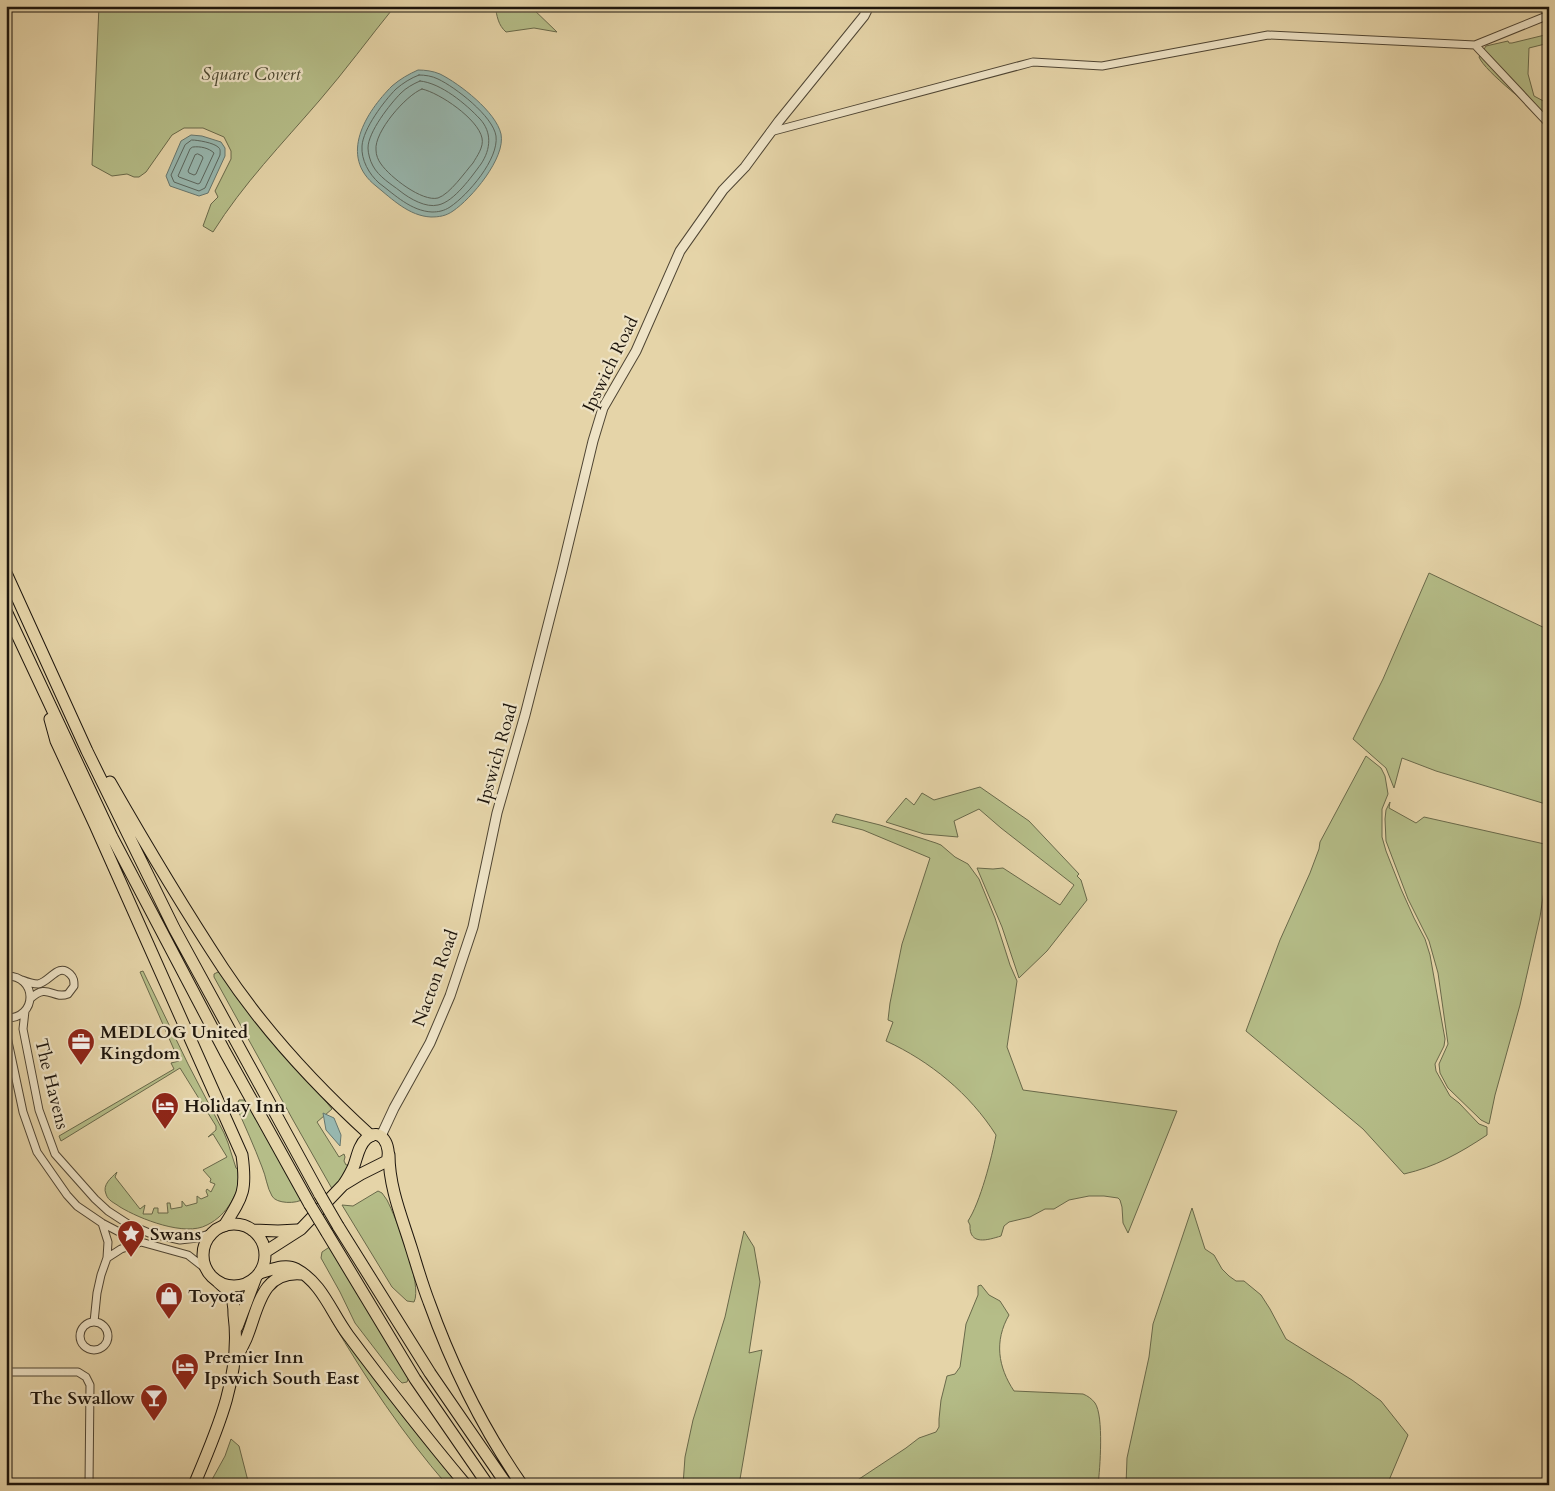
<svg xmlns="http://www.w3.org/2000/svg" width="1555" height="1491" viewBox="0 0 1555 1491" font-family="Cardo,serif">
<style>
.green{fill:#b5bd88;stroke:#69694a}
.water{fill:#97b7af;stroke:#66766e}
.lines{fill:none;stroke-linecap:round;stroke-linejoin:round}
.shore{stroke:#5a665e;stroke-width:1}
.minor-casing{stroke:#4f4533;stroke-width:9}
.tertiary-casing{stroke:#4f4533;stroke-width:11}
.primary-casing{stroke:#1d150c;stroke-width:13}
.trunk-casing{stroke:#1d150c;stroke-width:13}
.minor{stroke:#eee3c6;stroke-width:7}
.tertiary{stroke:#eee3c6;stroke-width:9}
.primary{stroke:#e5d4a8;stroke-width:11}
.trunk{stroke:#e5d4a8;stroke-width:11}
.trunk-bridge-casing{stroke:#1d150c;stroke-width:13;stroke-linecap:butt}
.trunk-bridge{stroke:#e5d4a8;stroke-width:11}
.labels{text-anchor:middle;stroke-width:4.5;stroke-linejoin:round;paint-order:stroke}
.park-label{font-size:18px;font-style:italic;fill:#4b4731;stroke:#eee3c6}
.street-label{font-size:18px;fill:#1d150c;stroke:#eee3c6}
.poi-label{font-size:18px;font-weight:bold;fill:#1d150c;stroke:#eee3c6;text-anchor:start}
</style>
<rect width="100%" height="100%" fill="#e5d4a8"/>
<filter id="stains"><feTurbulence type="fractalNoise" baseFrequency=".004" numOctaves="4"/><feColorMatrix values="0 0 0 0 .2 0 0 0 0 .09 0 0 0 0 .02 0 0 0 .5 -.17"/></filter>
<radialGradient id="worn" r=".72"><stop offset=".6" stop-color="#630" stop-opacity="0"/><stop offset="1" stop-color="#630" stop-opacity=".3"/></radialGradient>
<path class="green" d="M99,6h296c-26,32 -50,65 -76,95 -37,43 -76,83 -106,131l-10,-6 8,-22 7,-7 -3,-6 16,-32v-8l-7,-14 -21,-9h-19l-12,7 -26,37 -7,5h-5l-7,-3 -15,2 -20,-11z
M495,6h35l27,26 -23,-4 -28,4c-8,-7 -9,-16 -11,-26z
M1549,34v9l-20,5 -1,26 6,22 15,8v18c-15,-13 -64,-50 -70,-65l7,-11 22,-5 1,2h3z
M1429,573l120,57v175l-113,-34 -34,-13 -8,30 -8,-20 -33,-29 30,-60z
M1366,756l15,12 4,8 3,18 -6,15v28l4,14 15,38 13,29 11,21 5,16 15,84 -1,7 -9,18 1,7 14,25 9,7 20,21 8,3v8c-27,18 -52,32 -83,39l-41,-45 -117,-98 34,-91 30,-67 9,-24 1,-7z
M980,787l49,34 50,53 -2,2 4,4 6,20 -40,51 -28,27 -17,-51 -25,-59 16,1 10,-1 57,37 14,-20 -73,-57 -22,-19 -25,12 4,16 -34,-3 -38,-12 20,-24 8,7 8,-12 12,7z
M1390,802l-1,6 27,15 8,-6 125,28v12l-9,60 -20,88 -25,90 -6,29 -8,-4 -33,-32 -8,-15 -1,-9 9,-20 -10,-71 -9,-32 -21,-42 -22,-58 -1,-22 1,-9z
M836,814l44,11 56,18 5,2 14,12 13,7 11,15 16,39 15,47 7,16 -10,66 16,43 154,21 -49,122 -5,-10 -1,-16 -2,-7 -2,-2 -14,-2h-15l-20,4 -15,9h-9l-15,8 -21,5 -5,4 -3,10c-13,4 -32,10 -31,-11l-2,-4c12,-18 24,-64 28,-86 -26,-41 -66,-74 -110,-94l7,-19 -5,-2 2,-17 12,-59 28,-86 -67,-28 -31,-8z
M143,971l45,93 36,69 4,10 8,25 8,5c-8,21 -15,41 -37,52 -22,12 -67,-6 -87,-18 -5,-4 -12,-6 -14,-13 -4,-9 5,-16 11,-22l-2,5 25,32 5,-4 -2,9h9l2,-6h4v5h10l-1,-10h3l1,6 11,-2v-6l4,5 11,-3v-7l4,3 7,-3 -2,-5 1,-2 4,3 4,-8 -5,-2 1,-3 -8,-9 24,-13 -14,-23 -5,3 8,-7v-4l-36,-58 -119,73 -2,-5 115,-67 -3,-6 8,-2 -39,-89z
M218,972l5,3 109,134 -15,13 22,35 5,-3 1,3 -1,4 2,4 6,-1 -17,30 -42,-74 -79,-143v-3z
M239,1100h8l56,99c-6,5 -27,5 -31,-3 -5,-8 -6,-20 -10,-29 -8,-21 -17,-41 -26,-61z
M378,1191l4,2 5,7c9,18 36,85 27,102l-7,-1 -15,-14 -50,-82 11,1z
M1192,1208l13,41 9,6 8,14 7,7 7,5h8l17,14 9,14 16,30 66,41 29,21 27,34 -21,50h-261l1,-27 22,-101 4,-33z
M744,1231l10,16 6,35 -11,71 13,-3 -23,135h-56l2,-28 8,-37 32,-103z
M331,1246l79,128 -3,8 -5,1 -4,-4 -43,-56 -15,-31 -19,-34 1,-6z
M981,1285l8,10 11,6 9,14c-15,26 -11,52 5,76l69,3c5,2 9,5 12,9 9,13 5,66 3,82h-248l56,-37 13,-10 17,-6 3,-5v-8l2,-19 6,-24 8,-2 5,-7 6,-43 12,-29v-9z
M332,1321l72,97 56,67h-13c-44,-51 -81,-106 -115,-164z
M231,1439l8,7 10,39h-40l16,-29z"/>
<path class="water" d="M418,70c7,0 15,1 22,4 20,10 56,38 61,60 5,24 -30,65 -48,77 -7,5 -14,6 -22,6 -22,-1 -39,-18 -55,-31 -38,-30 -10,-74 16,-100 8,-7 17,-12 26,-16z
M191,135l11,1 19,6 4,6v8l-17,37 -9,3 -29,-10 -4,-10 15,-35z
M323,1113l11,5 7,17 -1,11 -14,-16z"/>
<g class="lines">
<path class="shore" d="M419,75c6,0 13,1 19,4 17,8 55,37 58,57 3,23 -28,59 -46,71 -6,4 -12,5 -18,5 -21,-1 -37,-17 -53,-29 -10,-9 -18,-23 -17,-37 1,-17 22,-45 34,-57 7,-6 15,-11 23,-14z
M420,81c21,2 46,23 60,38 12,13 11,30 1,45 -9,12 -27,38 -43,41 -12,3 -28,-6 -38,-14 -9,-7 -21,-14 -27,-25 -3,-5 -5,-13 -5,-18 0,-16 22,-44 33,-55 5,-5 12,-9 19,-12z
M422,89c18,4 56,30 60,49 2,9 -5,18 -9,25 -8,9 -23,31 -35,35 -16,4 -48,-21 -57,-34 -3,-4 -5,-9 -5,-14 -2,-18 30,-55 46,-61z
M192,140c6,0 22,3 26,7 3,2 2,5 2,8l-15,33 -6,3 -25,-9 -3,-7 14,-30z
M193,147c7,-1 16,1 21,6l-14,30 -2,1 -19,-7 -1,-1 12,-27z
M198,154l4,2 1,2 -7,16 -2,1 -5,-2 -1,-2 7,-16z"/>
<defs>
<path id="minor" d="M1475,45l74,79
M770,132l263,-70 69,4 166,-31 207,10 74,-30
M6,976c32,-1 32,43 0,42
M22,980c5,2 11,4 16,4 12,-2 20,-22 32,-10 4,4 4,7 4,12l-6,8c-16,6 -20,-12 -38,5
M25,1011l-2,18 16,81 16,44 40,45 13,12 20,13 21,9 31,7 17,-2 15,-5
M6,1032l17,80 14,40 30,43 10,11 25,17 21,11 18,8 47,13 18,14
M107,1258l14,-9 20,-7
M94,1322l3,-29 4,-18 6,-17 1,-16 -6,-19
M80 1336a14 14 0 1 1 28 0a14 14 0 1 1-28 0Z
M6,1372h72l8,5 4,8 -1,100"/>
<path id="tertiary" d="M381,1136l13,-28 36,-65 20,-47 23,-69 24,-114 28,-98 37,-145 31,-129 10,-33 33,-57 44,-100 43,-61 22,-23 34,-46 85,-105 5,-10"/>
<path id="primary" d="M203 1255a31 31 0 1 1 62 0a31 31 0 1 1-62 0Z
M252,1230l26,1 19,-1
M265,1252l36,-23 42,-44 18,-11 26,-13c5,-14 -6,-36 -21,-22 -8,7 -9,20 -13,29 -3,6 -6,12 -10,17
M237,1327l19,-50
M194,1485c23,-54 48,-110 40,-170 0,-7 0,-16 -5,-22 -2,-4 -7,-7 -11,-11"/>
<path id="trunk" d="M6,573l81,178 87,177 146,267
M6,611l106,226 113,215 85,153
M50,719l6,22 39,84 147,330c5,36 1,41 -18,71
M110,782c36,63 73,125 113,186 41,62 93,118 148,168
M389,1155c0,32 13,63 22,92 6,19 11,37 18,55 23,64 54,127 93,183
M338,1226l92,147 77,112
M327,1233l88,146 73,106
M260,1273c11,-3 25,-10 36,-4 26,14 35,43 52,66 38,51 77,101 118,150
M235,1359c4,-6 8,-13 11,-20 12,-28 14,-68 55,-65"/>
</defs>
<use href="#minor" class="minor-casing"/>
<use href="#tertiary" class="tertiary-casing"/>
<use href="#primary" class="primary-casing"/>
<use href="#trunk" class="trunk-casing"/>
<use href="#minor" class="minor"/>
<use href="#tertiary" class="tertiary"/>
<use href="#primary" class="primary"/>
<use href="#trunk" class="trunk"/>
<defs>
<path id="trunk-bridge" d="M320,1195l18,31
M310,1205l17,28"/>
</defs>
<use href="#trunk-bridge" class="trunk-bridge-casing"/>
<use href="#trunk-bridge" class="trunk-bridge"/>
</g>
<defs>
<symbol id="office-pin" viewBox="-11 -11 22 30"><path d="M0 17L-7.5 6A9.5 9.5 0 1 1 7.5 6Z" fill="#8f2418" stroke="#eee3c6"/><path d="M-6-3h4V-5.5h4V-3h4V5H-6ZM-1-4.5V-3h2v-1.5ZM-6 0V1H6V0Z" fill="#fff"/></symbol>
<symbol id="hotel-pin" viewBox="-11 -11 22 30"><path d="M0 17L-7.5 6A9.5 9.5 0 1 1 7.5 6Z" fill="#8f2418" stroke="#eee3c6"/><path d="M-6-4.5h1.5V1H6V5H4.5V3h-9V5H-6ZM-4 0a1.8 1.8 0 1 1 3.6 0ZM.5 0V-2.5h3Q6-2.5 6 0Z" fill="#fff"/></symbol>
<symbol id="sight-pin" viewBox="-11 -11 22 30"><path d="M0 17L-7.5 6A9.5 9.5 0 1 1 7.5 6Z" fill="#8f2418" stroke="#eee3c6"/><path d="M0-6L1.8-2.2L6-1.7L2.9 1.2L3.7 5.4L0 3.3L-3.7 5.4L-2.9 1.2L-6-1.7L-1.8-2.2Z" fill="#fff"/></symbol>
<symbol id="shop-pin" viewBox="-11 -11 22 30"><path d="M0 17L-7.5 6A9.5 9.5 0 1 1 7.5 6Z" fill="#8f2418" stroke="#eee3c6"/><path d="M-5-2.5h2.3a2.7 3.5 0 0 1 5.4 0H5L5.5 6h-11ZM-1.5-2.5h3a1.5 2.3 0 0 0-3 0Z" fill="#fff"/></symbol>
<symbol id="bar-pin" viewBox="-11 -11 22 30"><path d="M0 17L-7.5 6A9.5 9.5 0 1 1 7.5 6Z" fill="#8f2418" stroke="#eee3c6"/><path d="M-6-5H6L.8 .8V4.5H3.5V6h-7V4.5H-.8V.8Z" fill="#fff"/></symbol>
</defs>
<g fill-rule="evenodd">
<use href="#office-pin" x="65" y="1026" width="32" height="43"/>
<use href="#hotel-pin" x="149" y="1090" width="32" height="43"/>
<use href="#sight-pin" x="115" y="1218" width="32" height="43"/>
<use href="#shop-pin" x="153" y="1280" width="32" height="43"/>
<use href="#hotel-pin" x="169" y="1351" width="32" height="43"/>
<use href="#bar-pin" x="138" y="1382" width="32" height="43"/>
</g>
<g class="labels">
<g class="park-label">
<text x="251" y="80">Square Covert</text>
</g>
<g class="street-label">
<text transform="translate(610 364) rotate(-64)" y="6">Ipswich Road</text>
<text transform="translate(497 754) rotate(-74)" y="6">Ipswich Road</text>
<text transform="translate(435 978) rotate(-70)" y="6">Nacton Road</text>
<text transform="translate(52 1084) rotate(76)" y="6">The Havens</text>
</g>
<g class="poi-label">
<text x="100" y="1038">MEDLOG United<tspan x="100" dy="21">Kingdom</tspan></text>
<text x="184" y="1112">Holiday Inn</text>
<text x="150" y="1240">Swans</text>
<text x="188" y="1302">Toyota</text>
<text x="204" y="1363">Premier Inn<tspan x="204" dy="21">Ipswich South East</tspan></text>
<text x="135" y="1404" text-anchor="end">The Swallow</text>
</g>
</g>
<rect width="1555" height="1491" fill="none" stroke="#e5d4a8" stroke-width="25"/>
<rect x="8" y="8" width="1540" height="1476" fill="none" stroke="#1d150c" stroke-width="2.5"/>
<rect x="12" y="12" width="1530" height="1466" fill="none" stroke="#1d150c"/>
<rect width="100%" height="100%" filter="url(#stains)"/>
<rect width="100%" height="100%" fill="url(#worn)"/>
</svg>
